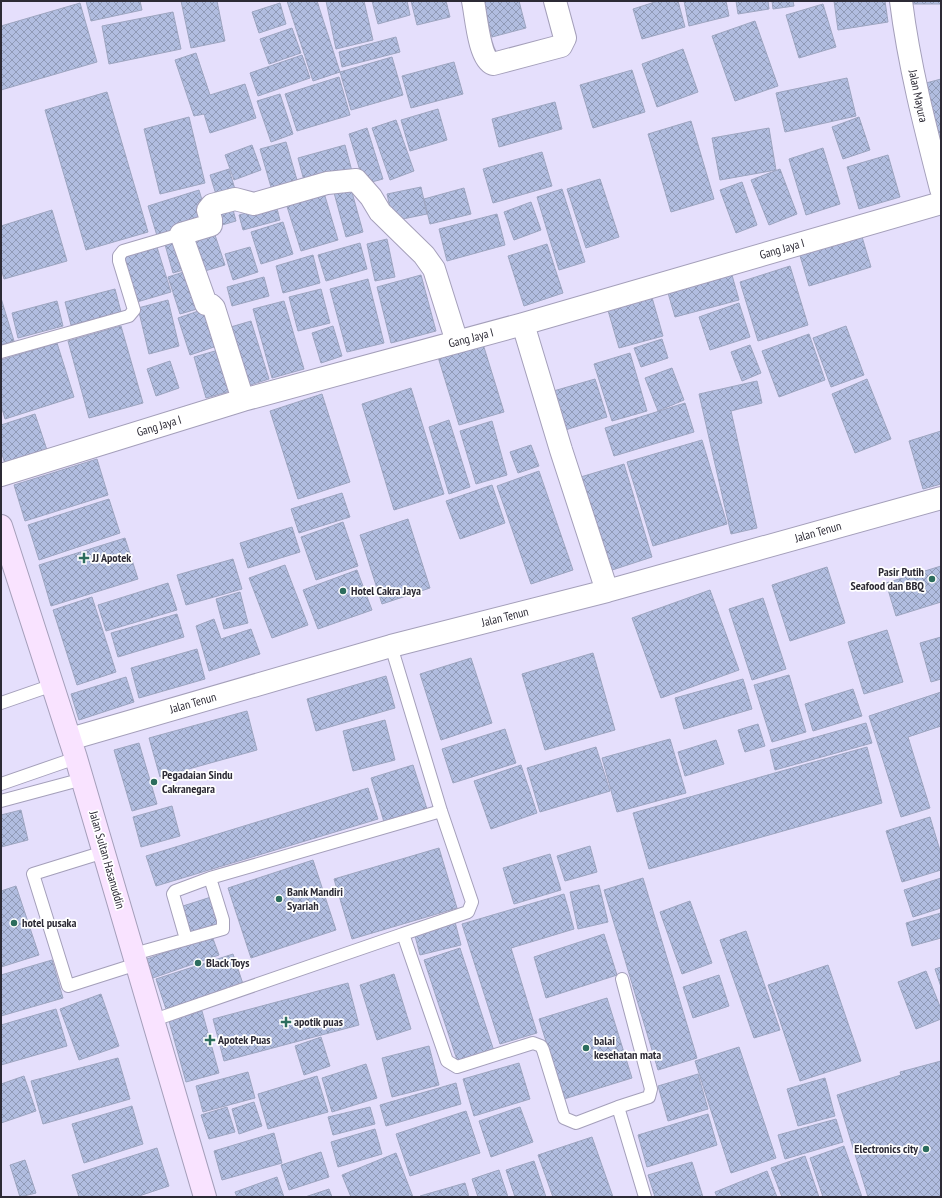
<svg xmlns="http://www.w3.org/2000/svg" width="942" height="1198" viewBox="0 0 942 1198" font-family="'PT Sans Narrow',sans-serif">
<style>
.building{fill:url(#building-cross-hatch);stroke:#9da5c0}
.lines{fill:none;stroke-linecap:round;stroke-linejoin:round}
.service-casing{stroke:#a49fba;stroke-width:14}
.minor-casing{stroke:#a49fba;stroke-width:24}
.secondary-casing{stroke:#a49fba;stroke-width:24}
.service{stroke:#fff;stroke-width:12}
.minor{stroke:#fff;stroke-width:22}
.secondary{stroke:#f9e3ff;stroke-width:22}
.poi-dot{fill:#2c6d5d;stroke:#fff;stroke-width:1.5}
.labels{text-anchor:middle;stroke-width:3.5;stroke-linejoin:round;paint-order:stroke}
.street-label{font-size:12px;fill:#2c2a35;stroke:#fff}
.poi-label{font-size:12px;font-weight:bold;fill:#2c2a35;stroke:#fff;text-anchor:start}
</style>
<defs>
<pattern id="building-cross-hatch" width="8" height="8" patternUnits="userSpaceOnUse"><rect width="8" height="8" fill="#b1bde0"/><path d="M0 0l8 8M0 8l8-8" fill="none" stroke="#909ab6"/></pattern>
</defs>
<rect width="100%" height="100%" fill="#e5dffc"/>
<path class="building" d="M86,1h54l2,9 -51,11z
M181,1h36l8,40 -34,7z
M287,1h30l23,71 -27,9z
M326,1h38l9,39 -37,9z
M372,1h35l3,14 -32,9z
M411,1h35l4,16 -33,8z
M483,1h36l7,27 -34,9z
M658,1h20l7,26 -43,12 -9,-30z
M684,1h42l3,15 -40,10z
M736,1h32l1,8 -31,5z
M772,1h21l1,5 -21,3z
M834,1h51l3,21 -50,8z
M913,1h28v3h-28z
M80,3l17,59 -96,28v-64z
M280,3l6,21 -27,9 -7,-21z
M823,4l13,43 -37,11 -13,-43z
M173,12l8,37 -72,15 -7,-38z
M755,21l23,65 -43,15 -23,-65z
M292,28l9,25 -32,11 -9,-25z
M396,37l4,15 -58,15 -3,-15z
M683,49l15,43 -41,15 -15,-43z
M196,53l14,42 35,-11 11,34 -46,15 -6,-19 -10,2 -19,-56z
M302,55l8,23 -52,18 -8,-23z
M392,57l11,38 -52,15 -11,-38z
M454,62l9,32 -52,14 -9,-32z
M632,70l13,42 -52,16 -13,-43z
M339,77l11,38 -53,16 -12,-37z
M847,78l9,38 -71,16 -9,-39z
M941,79v67l-15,-63z
M107,92l41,140 -62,18 -41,-140z
M280,94l13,40 -22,8 -14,-41z
M555,102l7,27 -63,18 -7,-28z
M438,109l9,31 -37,11 -9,-31z
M189,117l16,66 -45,11 -16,-65z
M859,117l11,33 -27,9 -11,-32z
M396,120l18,51 -24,9 -18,-52z
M691,121l23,78 -43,13 -23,-78z
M367,128l16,51 -19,5 -15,-50z
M769,128l7,42 -56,10 -8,-42z
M286,142l13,45 -26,7 -13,-45z
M252,145l9,25 -27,10 -9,-25z
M345,145l8,30 -47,13 -8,-30z
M823,148l17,56 -34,11 -17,-56z
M542,152l10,34 -59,17 -10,-34z
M888,155l12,42 -41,12 -12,-42z
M229,169l8,27 -19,5 -8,-26z
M780,169l17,45 -28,11 -18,-45z
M600,179l19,58 -33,11 -19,-59z
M742,182l15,43 -21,8 -16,-43z
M350,185l13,47 -17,5 -13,-48z
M322,186l16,54 -37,11 -17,-54z
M421,187l6,27 -34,7 -6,-27z
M464,188l7,26 -41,10 -6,-25z
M562,189l23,73 -26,8 -22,-73z
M199,190l10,33 -51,16 -10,-33z
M231,202l5,19 -21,6 -5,-19z
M531,202l10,28 -27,10 -10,-28z
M276,205l4,15 -37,10 -4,-15z
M52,210l15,51 -63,18 -3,-11v-42z
M497,214l8,31 -58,16 -8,-32z
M283,222l10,32 -32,10 -10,-32z
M212,226l13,39 -27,8 -12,-39z
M860,230l11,37 -62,19 -11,-37z
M178,237l9,32 -14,4 -9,-32z
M387,239l8,38 -20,4 -8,-37z
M360,243l7,26 -41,12 -8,-26z
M156,244l15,48 -34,10 -15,-48z
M547,244l16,49 -39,13 -16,-50z
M250,247l8,25 -25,8 -8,-26z
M313,255l7,28 -37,10 -7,-27z
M790,266l18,59 -50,16 -18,-59z
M730,268l9,32 -64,17 -9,-31z
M193,269l11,38 -24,7 -12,-37z
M421,275l15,56 -45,12 -14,-56z
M264,277l5,19 -37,10 -5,-19z
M368,279l16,64 -37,9 -17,-63z
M115,289l6,23 -50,13 -6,-23z
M321,289l9,34 -32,8 -9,-34z
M651,294l12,42 -44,12 -12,-41z
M1,298l13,43 -13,4z
M168,300l11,46 -30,8 -11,-46z
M57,301l6,25 -45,12 -6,-25z
M284,301l20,68 -32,9 -19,-69z
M739,303l11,34 -40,13 -11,-33z
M210,307l13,37 -33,11 -12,-37z
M251,321l18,58 -28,9 -17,-59z
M121,326l22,77 -54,15 -21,-77z
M333,326l9,30 -21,7 -9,-30z
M846,326l18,49 -33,12 -18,-49z
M809,334l16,46 -46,17 -17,-46z
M662,339l6,19 -27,9 -7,-19z
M57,343l17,54 -69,22 -4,-14v-45z
M483,344l21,68 -45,13 -21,-68z
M750,345l11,28 -19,8 -11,-29z
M222,349l12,41 -28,8 -12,-41z
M630,353l17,58 -35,10 -18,-57z
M170,361l9,27 -23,8 -9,-27z
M672,368l12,32 -26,11 -13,-33z
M595,379l12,38 -45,14 -12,-39z
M867,379l24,60 -36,14 -23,-59z
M757,381l5,22 -31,8 26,117 -26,6 -32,-140z
M411,388l33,106 -50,16 -32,-106z
M322,394l28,88 -52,17 -28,-88z
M685,403l9,29 -80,24 -9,-28z
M35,414l13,39 -42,14 -5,-16v-26z
M449,420l21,67 -21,7 -20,-67z
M492,421l15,54 -31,9 -16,-53z
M941,431v53l-18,5 -14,-48z
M702,440l25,84 -74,22 -26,-84z
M531,445l8,21 -21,7 -8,-21z
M97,459l11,36 -83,26 -11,-36z
M624,464l28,93 -49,16 -29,-94z
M539,471l34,99 -42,14 -34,-98z
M492,485l13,38 -45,16 -14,-38z
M342,493l8,24 -51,16 -8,-24z
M109,499l11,34 -81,27 -11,-35z
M408,519l22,69 -48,16 -22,-69z
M343,522l15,44 -42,14 -15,-43z
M292,527l8,25 -52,16 -8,-25z
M125,538l13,41 -87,27 -12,-41z
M233,559l9,30 -56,16 -9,-30z
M285,565l23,60 -36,13 -23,-60z
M941,566v36l-45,14 -10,-33z
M827,567l18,56 -55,18 -18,-56z
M357,570l15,40 -54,19 -15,-39z
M168,583l9,27 -71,21 -8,-26z
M710,590l29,80 -78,28 -29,-80z
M240,592l8,31 -24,6 -8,-30z
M92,597l24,75 -39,13 -24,-75z
M763,598l23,71 -34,11 -23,-71z
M177,614l7,23 -66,20 -7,-24z
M214,619l7,20 30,-10 9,25 -51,17 -13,-45z
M887,630l16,52 -39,12 -16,-52z
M941,637v42l-10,3 -11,-39z
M197,649l8,30 -66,19 -8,-30z
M593,653l22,77 -70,20 -23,-76z
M471,658l21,65 -51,17 -21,-66z
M789,675l17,57 -34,10 -18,-57z
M386,676l9,32 -79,23 -9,-32z
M126,677l8,25 -55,18 -8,-26z
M743,679l9,30 -68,20 -9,-31z
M853,689l9,27 -49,15 -8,-27z
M941,692v34l-33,11 22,71 -29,9 -32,-101z
M247,711l10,39 -97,27 -11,-39z
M385,720l10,40 -42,11 -10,-40z
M866,723l6,20 -97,27 -5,-20z
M758,724l7,22 -20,6 -7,-22z
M505,729l11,34 -63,20 -11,-34z
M670,739l16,54 -69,19 -15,-54z
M716,740l8,24 -39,12 -7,-24z
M139,743l18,61 -25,7 -18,-61z
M596,747l14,44 -70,21 -13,-44z
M867,747l15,56 -233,66 -16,-56z
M413,765l14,44 -43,13 -13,-44z
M521,765l16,48 -46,16 -17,-48z
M368,788l10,31 -222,67 -10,-30z
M172,806l8,30 -39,11 -8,-30z
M21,810l7,30 -27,7v-32z
M930,817l11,37v16l-39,12 -16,-51z
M590,846l7,26 -32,9 -8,-25z
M439,848l18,60 -105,31 -18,-60z
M550,854l11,36 -47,14 -11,-36z
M313,860l23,70 -85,28 -23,-70z
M643,878l54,180 -39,12 -54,-180z
M941,878v30l-28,9 -9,-27z
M599,885l9,37 -30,7 -8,-37z
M16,886l23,69 -38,12v-76z
M564,894l10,35 -63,19 26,85 -37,11 -38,-120z
M211,897l9,29 -29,8 -8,-28z
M690,901l22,62 -30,11 -22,-62z
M941,913v25l-29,8 -6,-23z
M455,922l6,23 -41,10 -6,-23z
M746,931l34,99 -26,8 -34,-98z
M604,934l13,41 -71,23 -12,-41z
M212,936l7,19 -69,24 -6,-19z
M460,948l34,103 -36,12 -34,-103z
M233,954l10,30 -77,25 -10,-30z
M52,960l11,38 -62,18v-41z
M828,965l33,96 -61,20 -32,-96z
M941,967v20l-6,-18z
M926,971l15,38v10l-25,10 -18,-47z
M394,974l17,55 -34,11 -17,-55z
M719,975l10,31 -36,12 -10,-31z
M348,983l11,42 -135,36 -11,-42z
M101,994l18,52 -40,14 -19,-51z
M607,998l25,80 -68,21 -25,-80z
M56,1009l11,37 -66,19v-40z
M202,1011l17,62 -33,9 -17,-61z
M321,1037l9,29 -26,9 -9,-29z
M429,1046l10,39 -47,12 -10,-39z
M739,1047l37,111 -45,15 -36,-112z
M118,1058l12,41 -87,25 -12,-43z
M941,1061v136h-73l-31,-102 64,-20 -1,-3z
M519,1063l11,36 -56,17 -11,-37z
M366,1064l11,34 -45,14 -10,-34z
M248,1072l7,26 -52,14 -7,-26z
M698,1074l10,35 -40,12 -10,-35z
M24,1076l12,35 -35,12v-39z
M317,1076l11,36 -60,17 -10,-35z
M825,1078l10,38 -37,10 -11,-37z
M456,1083l5,21 -75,22 -6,-21z
M254,1102l8,24 -23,8 -7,-25z
M132,1106l11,38 -59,19 -12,-39z
M227,1107l8,25 -26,7 -8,-24z
M370,1107l5,17 -42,11 -5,-18z
M520,1107l13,35 -42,15 -12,-36z
M466,1111l14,42 -70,23 -14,-42z
M708,1114l9,31 -70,22 -9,-32z
M836,1119l7,23 -58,17 -7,-24z
M375,1129l7,25 -44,13 -7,-25z
M274,1133l8,30 -60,17 -8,-29z
M592,1137l21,60h-60l-15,-42z
M844,1146l18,51h-39l-13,-39z
M157,1148l12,38 -33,11h-57l-7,-22z
M321,1152l8,25 -40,13 -8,-25z
M396,1153l17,44h-62l-9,-22z
M805,1156l14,41h-37l-11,-29z
M25,1160l11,33 -16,4 -10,-32z
M534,1161l12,36h-31l-9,-27z
M692,1162l11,35h-48l-7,-22z
M499,1170l9,27h-30l-6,-18z
M767,1171l10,26h-60l-2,-5z
M277,1177l7,20h-47l-2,-5z
M465,1183l4,14h-48l-1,-1z
M329,1189l3,8h-27z"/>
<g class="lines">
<defs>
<path id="service" d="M1,352l128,-36 5,-6 -15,-49v-5l4,-5 58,-17
M391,646l50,165 31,91 -4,10 -65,22
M1,703l52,-18
M1,784l75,-26
M1,801l82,-22
M104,852l-71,22 35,112 69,-22
M210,878l231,-67
M134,954l89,-25v-9l-13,-42 -35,13 -2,3 13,45
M622,979l29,110 -2,8 -31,10 27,90
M154,1020l249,-86 44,127 10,6 76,-24 8,3 2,4 21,68 12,5 42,-16"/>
<path id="minor" d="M473,1c3,14 6,58 20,63l68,-18 4,-8 -10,-37
M901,1c8,64 24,126 40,188
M523,324l38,126 46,141
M243,400l-29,-92 -3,-3 -5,-1 -25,-70 30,-9v-5l-3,-10 4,-5 23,-6 19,5 73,-21 29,-3 15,17 9,15 44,43 10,14 23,73
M1,475l242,-75 280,-76 418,-121
M70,739l321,-93 216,-55 334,-93"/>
<path id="secondary" d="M1,526l75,232 129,439"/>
</defs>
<use href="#service" class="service-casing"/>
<use href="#minor" class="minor-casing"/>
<use href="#secondary" class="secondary-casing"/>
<use href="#service" class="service"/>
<use href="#minor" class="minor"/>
<use href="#secondary" class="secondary"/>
</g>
<g class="poi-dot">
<path d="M82 552h4v4h4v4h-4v4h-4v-4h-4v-4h4z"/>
<circle cx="932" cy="579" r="4"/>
<circle cx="343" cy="591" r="4"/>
<circle cx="154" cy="782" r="4"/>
<circle cx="279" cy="899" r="4"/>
<circle cx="14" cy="923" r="4"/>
<circle cx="198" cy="963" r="4"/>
<path d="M284 1016h4v4h4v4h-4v4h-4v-4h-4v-4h4z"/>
<path d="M208 1034h4v4h4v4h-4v4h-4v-4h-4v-4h4z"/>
<circle cx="586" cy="1048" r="4"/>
<circle cx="926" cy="1149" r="4"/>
</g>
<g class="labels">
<g class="street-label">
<text transform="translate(918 96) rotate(78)" y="4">Jalan Mayura</text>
<text transform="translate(782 249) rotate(-16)" y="4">Gang Jaya I</text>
<text transform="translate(471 338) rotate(-15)" y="4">Gang Jaya I</text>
<text transform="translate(159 426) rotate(-17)" y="4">Gang Jaya I</text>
<text transform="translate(818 532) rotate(-16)" y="4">Jalan Tenun</text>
<text transform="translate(505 617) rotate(-14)" y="4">Jalan Tenun</text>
<text transform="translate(193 703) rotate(-16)" y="4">Jalan Tenun</text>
<text transform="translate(107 860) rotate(74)" y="4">Jalan Sultan Hasanuddin</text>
</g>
<g class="poi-label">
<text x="92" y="562">JJ Apotek</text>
<text x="924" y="576" text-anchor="end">Pasir Putih<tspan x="924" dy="14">Seafood dan BBQ</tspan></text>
<text x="351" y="595">Hotel Cakra Jaya</text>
<text x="162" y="779">Pegadaian Sindu<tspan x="162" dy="14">Cakranegara</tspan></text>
<text x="287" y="896">Bank Mandiri<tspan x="287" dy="14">Syariah</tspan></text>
<text x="22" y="927">hotel pusaka</text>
<text x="206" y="967">Black Toys</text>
<text x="294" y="1026">apotik puas</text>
<text x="218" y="1044">Apotek Puas</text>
<text x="594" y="1045">balai<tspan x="594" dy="14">kesehatan mata</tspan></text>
<text x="918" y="1153" text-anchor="end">Electronics city</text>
</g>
</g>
<rect width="942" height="1198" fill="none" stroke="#2c2a35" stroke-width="4"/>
</svg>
